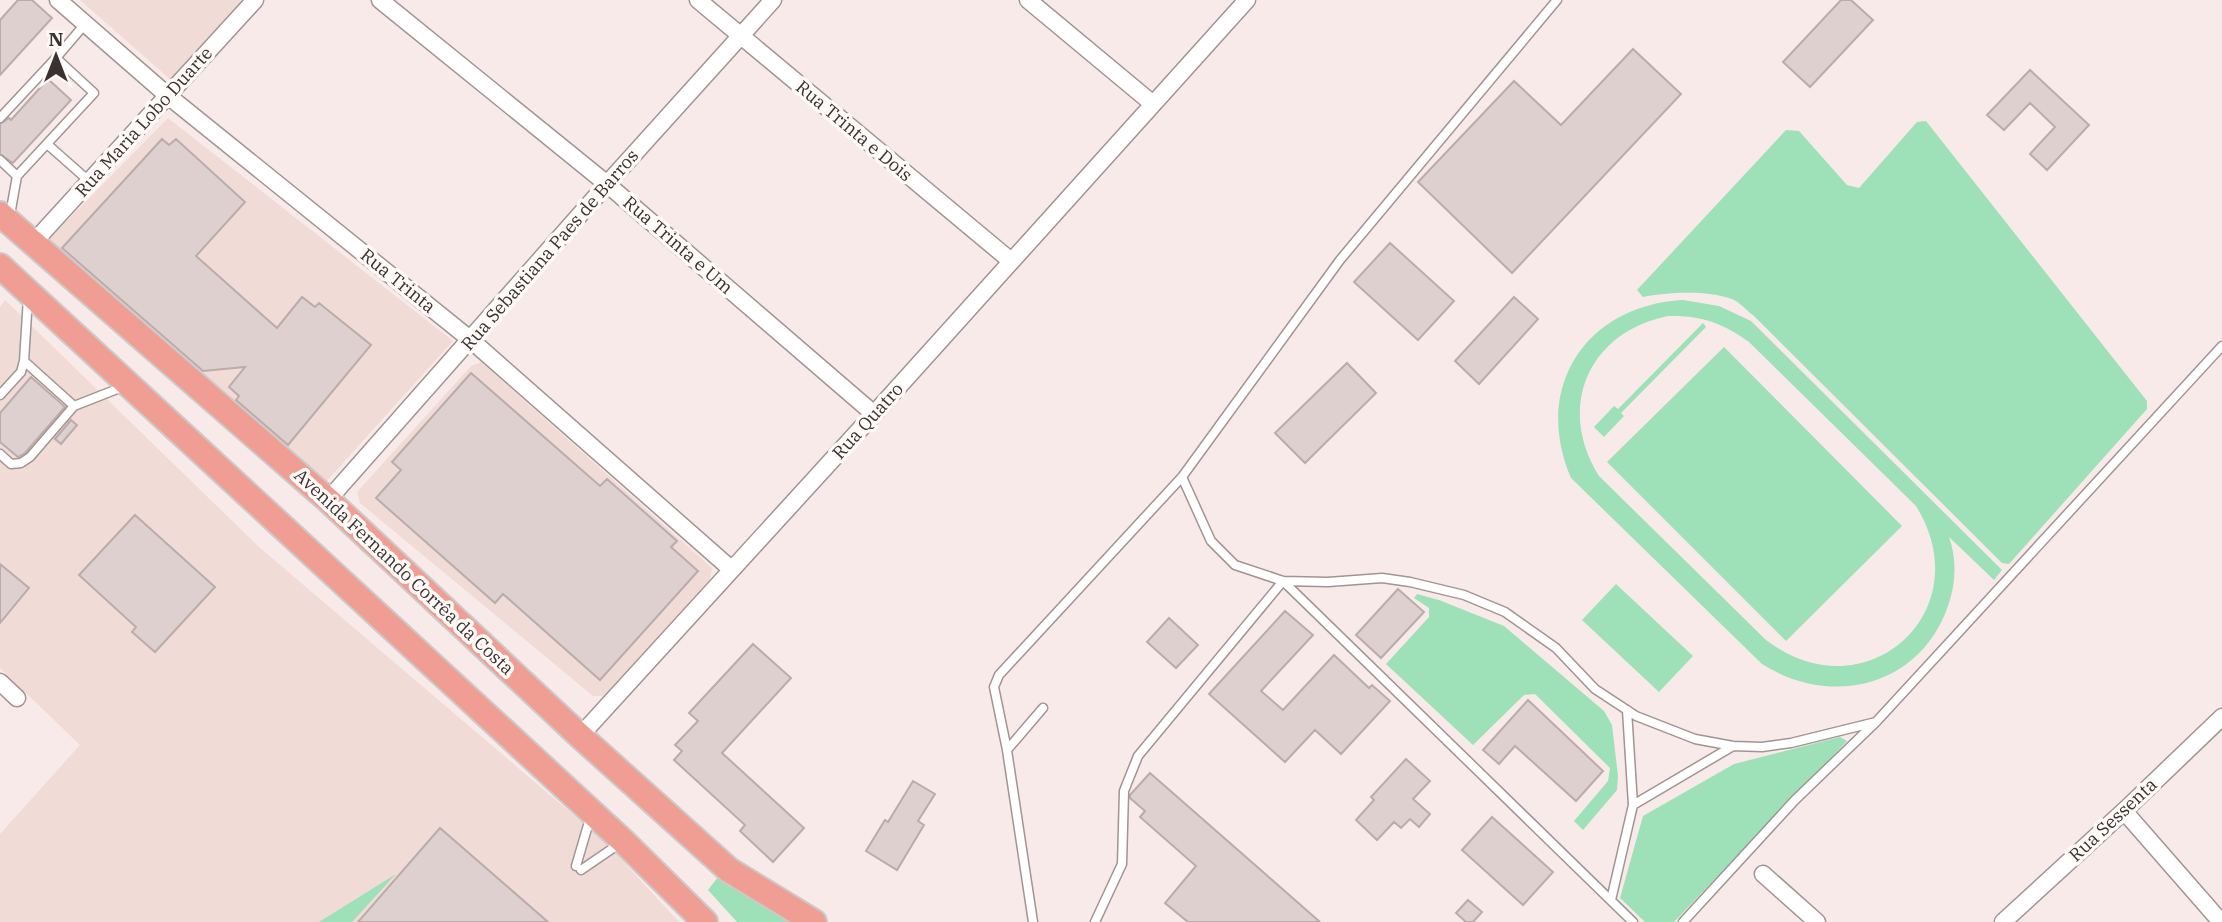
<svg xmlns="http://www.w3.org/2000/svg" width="2222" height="922" viewBox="0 0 2222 922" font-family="'IBM Plex Serif',serif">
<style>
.built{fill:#f0dbd7}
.green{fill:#9ee1b8;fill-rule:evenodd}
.building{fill:#ded0ce;stroke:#b9acaa;stroke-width:2}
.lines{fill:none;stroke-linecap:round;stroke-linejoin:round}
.service-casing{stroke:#a19492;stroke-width:11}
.minor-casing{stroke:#a19492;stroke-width:19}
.trunk-casing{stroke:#cbcac9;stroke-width:28}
.service{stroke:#fff;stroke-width:8}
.minor{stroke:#fff;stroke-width:16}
.trunk{stroke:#f09e94;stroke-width:24}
.labels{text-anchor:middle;stroke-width:7;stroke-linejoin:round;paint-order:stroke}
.street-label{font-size:18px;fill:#383231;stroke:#fff9f8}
</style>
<rect width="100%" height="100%" fill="#f8eae8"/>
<path class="built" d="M80,0h167l-76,80z
M168,118l285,223 -129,143 -279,-241z
M5,300l254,247 346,295 74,80h-679v-88l80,-89 -80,-77v-361z
M481,362l231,206 -3,16 -105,112h-11l-233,-193 -3,-11 114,-126z"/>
<path class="green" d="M1926,121l221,280v8l-138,155 -7,-1 -248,-247c-7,-5 -14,-14 -22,-17 -25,-9 -64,-7 -89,-2l-6,-7 149,-160 13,1 48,54 12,3 58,-66z
M1683,300l36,6 32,15 251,249 -8,10 -45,-43c8,22 7,47 -1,69 -28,81 -117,102 -186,58l-191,-186c-39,-90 15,-173 112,-178zM1668,316c32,-1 55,7 81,26l167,164c66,106 -52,210 -150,134l-167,-164c-43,-68 -11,-144 69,-160z
M1703,323l3,4 -85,86 3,3 -20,21 -10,-10 20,-21 4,3z
M1724,347l178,179 -116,115 -179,-179z
M1616,584l77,72 -34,36 -77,-72z
M1417,594l22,6 65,26 100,85 8,14 6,51 -1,14 -34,40 -9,-9 34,-40 2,-13 -75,-74 -11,1 -51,50 -87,-81 43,-47v-9l-15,-10z
M1840,737l7,4 -173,181h-29l-25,-24 23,-82 91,-52z
M396,874l-44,48h-33z
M718,877l71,45h-52l-29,-32z"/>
<path class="building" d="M18,0h14l20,18 -52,57v-55z
M1841,0h10l22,20 -63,67 -27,-25z
M1633,49l48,45 -169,179 -94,-91 96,-101 47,44z
M2030,70l59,55 -42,45 -17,-16 25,-27 -25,-24 -26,27 -17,-15z
M48,79l23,21 -58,63 -13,-9v-30l9,-6 2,2z
M162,139l7,6 7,-6 69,63 -49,54 81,72 25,-31 13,10 4,-4 52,42 -83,100 -52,-45 3,-4 -10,-9 16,-20 -42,4 -141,-123z
M1390,243l64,58 -36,39 -64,-58z
M1514,297l24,22 -59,65 -24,-23z
M1347,363l29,30 -71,70 -30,-30z
M471,373l129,113 7,-7 70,62 -6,6 27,24 -98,109 -97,-86 -8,9 -119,-105 25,-28 -9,-8z
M31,377l34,30 -40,46 -7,4 -18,-15v-29z
M71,420l6,5 -16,19 -6,-5z
M135,515l80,72 -60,65 -23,-20 4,-5 -57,-52z
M0,564l29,24 -29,35z
M1398,589l26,23 -43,46 -25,-23z
M1285,611l28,24 -52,56 22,19 51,-55 35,33 3,-3 18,16 -49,53 -26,-24 -30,32 -76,-68z
M1169,618l29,27 -22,23 -29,-26z
M753,644l38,34 -69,75 82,75 -31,34 -33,-31 5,-6 -71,-65 8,-9 -7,-6 23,-24 -9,-8z
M1528,700l75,71 -27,30 -61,-55 -16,18 -16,-14z
M1406,759l24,22 -17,18 17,15 -11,13 -9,-8 -9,9 -7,-6 -17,18 -21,-20 18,-20 -3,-3z
M1150,773l170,149h-132l-23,-19 31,-37 -56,-49 5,-6 -15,-13v-3z
M913,781l22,13 -17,27 6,4 -27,45 -31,-19 19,-31 3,2z
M1492,817l61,55 -30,33 -61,-55z
M440,828l108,94h-190z
M1468,900l14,12 -9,10h-7l-10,-9z"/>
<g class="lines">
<defs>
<path id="service" d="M56,58l29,-34
M0,118l56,-60 38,35 -77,83
M47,144l43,38
M0,160l17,16 -7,39
M24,361l50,45
M0,395l21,-23 3,-11 4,-63
M0,454l11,10 10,-1 9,-6 44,-51 51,-20
M1182,477l29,64 24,24 48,16 45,1 54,-4 28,4 54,13 41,17 51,36 39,41 41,27 59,23 38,7 29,1 29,-4 85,-21
M1627,710l6,95 100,-59
M1007,750l36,-42
M576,866l15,-51
M581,870l38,-26
M1611,900l22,-95
M1033,922l-26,-172 -13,-63 5,-12 183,-198 158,-217 217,-260
M1095,922l27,-58 2,-73 14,-35 145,-175 350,341
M1683,922l112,-122 81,-78 346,-376"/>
<path id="minor" d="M58,0l109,95 304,245 260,229
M380,0l227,184 267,230
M698,0l313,261
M1028,0l125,104
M33,243l222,-243
M328,500l279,-316 166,-184
M0,682l17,16
M580,736l294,-322 373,-414
M2124,811l97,111
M1763,874l54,48
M2003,922l121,-111 98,-94"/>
<path id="trunk" d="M0,214l328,286 252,236 149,134 85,52
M0,266l623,575 82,81"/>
</defs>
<use href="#service" class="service-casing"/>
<use href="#minor" class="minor-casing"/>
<use href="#trunk" class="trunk-casing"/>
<use href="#service" class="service"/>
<use href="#minor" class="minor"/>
<use href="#trunk" class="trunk"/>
</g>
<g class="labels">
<g class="street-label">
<text transform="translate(144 122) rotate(-48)" y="6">Rua Maria Lobo Duarte</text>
<text transform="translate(854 131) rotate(40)" y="6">Rua Trinta e Dois</text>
<text transform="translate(678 245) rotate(41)" y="6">Rua Trinta e Um</text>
<text transform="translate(550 250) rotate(-49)" y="6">Rua Sebastiana Paes de Barros</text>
<text transform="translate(398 281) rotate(39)" y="6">Rua Trinta</text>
<text transform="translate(868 421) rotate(-48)" y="6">Rua Quatro</text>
<text transform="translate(404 572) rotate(43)" y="6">Avenida Fernando Corrêa da Costa</text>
<text transform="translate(2113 820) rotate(-43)" y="6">Rua Sessenta</text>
</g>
</g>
<g transform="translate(56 56)" stroke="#fff9f8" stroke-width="5" paint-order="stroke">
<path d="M0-5L12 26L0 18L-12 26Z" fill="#383231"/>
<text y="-10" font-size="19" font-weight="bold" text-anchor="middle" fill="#383231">N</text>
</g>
</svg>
